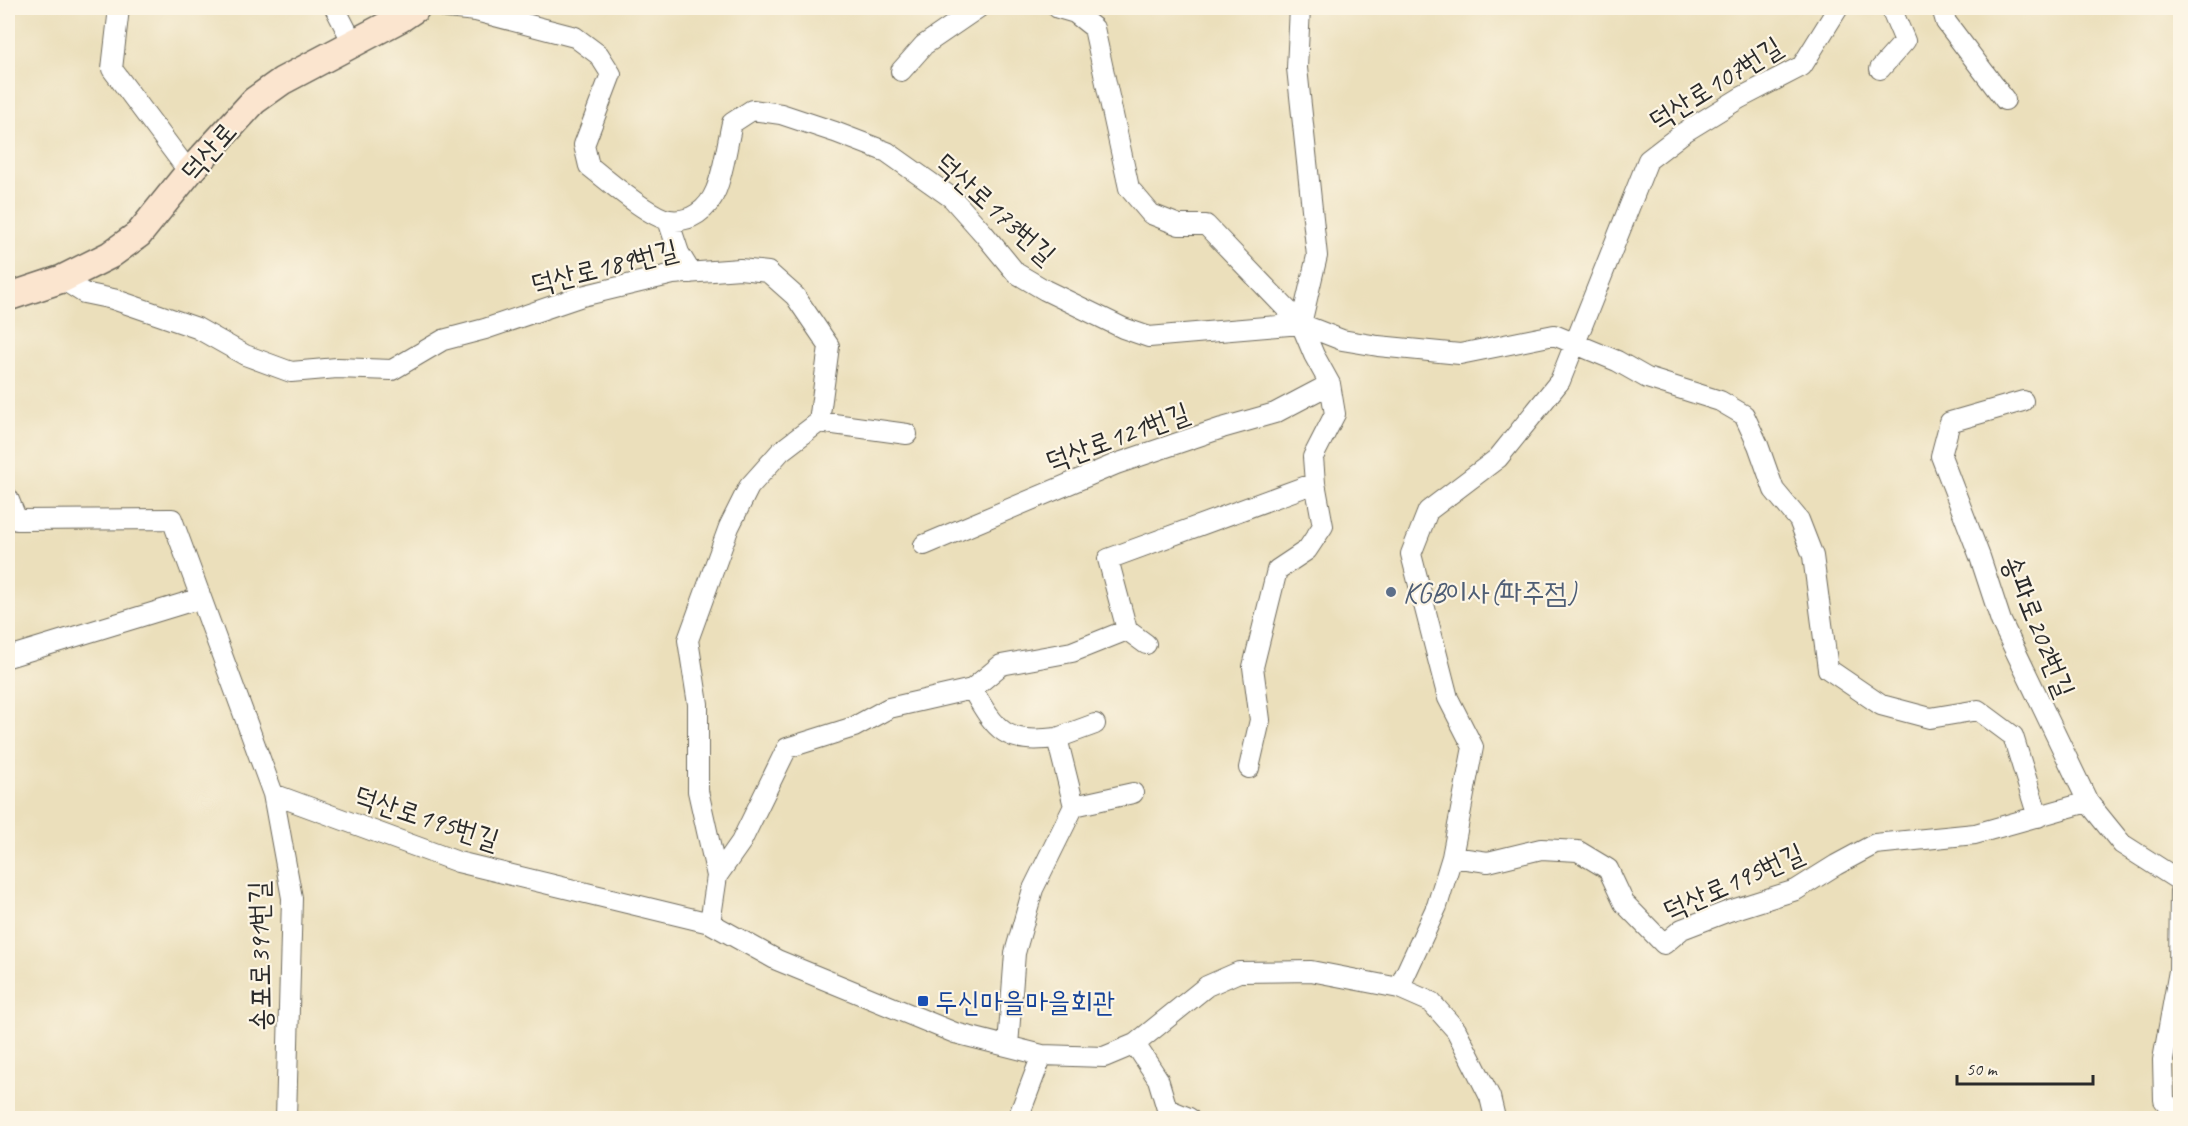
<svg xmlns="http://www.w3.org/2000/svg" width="2188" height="1126" viewBox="0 0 2188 1126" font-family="Caveat,'Poor Story',sans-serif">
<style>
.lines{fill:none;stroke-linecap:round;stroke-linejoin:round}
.street-casing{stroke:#6e6a5d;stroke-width:22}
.secondary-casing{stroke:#6e6a5d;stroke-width:30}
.street{stroke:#fff;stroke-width:20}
.secondary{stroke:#fbe5cf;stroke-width:27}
.service-dot{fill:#5c6f8a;stroke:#fcf5e5;stroke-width:2}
.transit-dot{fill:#1a4fb4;stroke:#fcf5e5;stroke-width:2}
.labels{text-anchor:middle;stroke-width:4.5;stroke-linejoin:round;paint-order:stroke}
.street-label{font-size:28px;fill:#2b2b2b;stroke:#fcf5e5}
.service-label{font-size:28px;fill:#4e5e75;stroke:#fcf5e5;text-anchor:start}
.transit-label{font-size:28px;fill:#164399;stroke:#fcf5e5;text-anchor:start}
</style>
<rect width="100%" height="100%" fill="#fcf5e5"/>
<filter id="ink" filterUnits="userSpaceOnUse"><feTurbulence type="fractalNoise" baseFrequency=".0167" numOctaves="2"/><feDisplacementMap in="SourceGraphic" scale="12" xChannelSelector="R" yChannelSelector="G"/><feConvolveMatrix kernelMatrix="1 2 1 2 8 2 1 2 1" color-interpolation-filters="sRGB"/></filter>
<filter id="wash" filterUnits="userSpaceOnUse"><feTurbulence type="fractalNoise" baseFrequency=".008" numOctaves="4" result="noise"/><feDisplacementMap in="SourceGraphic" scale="24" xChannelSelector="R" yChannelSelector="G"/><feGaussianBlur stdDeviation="1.35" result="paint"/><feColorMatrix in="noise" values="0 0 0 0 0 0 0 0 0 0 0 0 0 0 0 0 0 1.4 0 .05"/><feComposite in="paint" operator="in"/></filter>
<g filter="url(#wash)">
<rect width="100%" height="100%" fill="#ebdfbb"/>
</g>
<g filter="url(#ink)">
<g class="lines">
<defs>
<path id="street" d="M119,8l-7,61 77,103
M335,8l18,35
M447,8l29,3 99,26 24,18 12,19 -27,71 5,21c17,13 60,51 80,54 21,3 39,-10 47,-30 8,-20 11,-45 16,-67l20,-13 29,4 54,18 52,20 65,46 32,36 32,39 29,17 78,38 26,9 152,-13
M1058,8l17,5 19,15 35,160 22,26 28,11h27l95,99 41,16 36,6 82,8 94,-19 63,26 30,17 73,23 24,14 14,30 16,45 25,30 14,36 15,113 53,36 49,13 48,-8 35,26 25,81
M1942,8l4,14 59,78
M1880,69l25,-28 -14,-33
M901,71l23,-26 54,-37
M668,220l11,33 12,20
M62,279l22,14 29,6 84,29 48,27 46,17 46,-4 55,2 51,-30 42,-11 97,-33 91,-22 67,-5 28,3 27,24 34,50 -10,76 -38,29 -32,36 -20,40 -41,113 10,64v87l19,85
M2023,401l-73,21 -9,34 39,101 21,64 87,181 34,42 58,37
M819,422l88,12
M8,498l9,22 155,-1 101,275 19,104 -6,220
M924,545l192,-81 106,-36 53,-15 55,-29
M1127,630l19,14
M8,657l193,-59
M972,689c25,43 33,55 85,49
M1249,768l11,-48 -7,-53 24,-97 30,-20 16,-24 -8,-43 -2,-26 22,-43 -5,-30 -16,-29 -13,-31 16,-68 -20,-188 3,-60
M273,794l185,68 252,61 67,37 178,73 87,22 62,2 31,-13 72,-58 32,-14 72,-1 88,17 32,14 25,28 34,67 5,21
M1074,806l59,-13
M1452,857l36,5 53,-13 37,2 30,18 16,34 40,41 18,-15 47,-18 67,-21 40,-25 39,-21 100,-10 113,-32
M2180,892l-1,79 -16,89 1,40 11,13 5,2
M710,923l7,-47 24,-34 46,-94 67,-21 35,-19 83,-19 29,-24 71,-13 55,-22 -19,-71 207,-76
M1399,988l38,-82 15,-49 21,-110 -25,-49 -37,-144 17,-43 70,-53 62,-77 88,-221 35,-27 57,-35 62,-32 36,-58
M1135,1044l23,35 9,30 22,9
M1008,1046l7,-93 18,-64 41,-83 -17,-68 38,-14
M1018,1118l24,-63"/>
<path id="secondary" d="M8,297l54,-18 48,-24 29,-21 50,-62 65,-71 28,-20 119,-63 15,-10"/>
</defs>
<use href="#street" class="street-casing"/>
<use href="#secondary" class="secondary-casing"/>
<use href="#street" class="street"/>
<use href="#secondary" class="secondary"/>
</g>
</g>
<circle class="service-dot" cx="1391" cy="592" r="6"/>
<rect class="transit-dot" x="917" y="995" width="12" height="12" rx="3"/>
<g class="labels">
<g class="street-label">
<text transform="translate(1715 83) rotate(-32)" y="10">덕산로107번길</text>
<text transform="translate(208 151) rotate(-49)" y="10">덕산로</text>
<text transform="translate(996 208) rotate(42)" y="10">덕산로173번길</text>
<text transform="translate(604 266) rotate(-14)" y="10">덕산로189번길</text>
<text transform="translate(1117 436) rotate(-20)" y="10">덕산로121번길</text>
<text transform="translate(2039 626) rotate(68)" y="10">송파로202번길</text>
<text transform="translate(427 817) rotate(18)" y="10">덕산로195번길</text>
<text transform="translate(1733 881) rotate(-24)" y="10">덕산로195번길</text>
<text transform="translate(259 956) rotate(-91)" y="10">송포로391번길</text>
</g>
<g class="service-label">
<text x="1403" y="602">KGB이사(파주점)</text>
</g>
<g class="transit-label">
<text x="935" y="1011">두신마을마을회관</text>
</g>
</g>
<rect width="2188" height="1126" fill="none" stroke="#fcf5e5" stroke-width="30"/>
<path d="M1957 1075v9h136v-9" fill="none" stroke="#2b2b2b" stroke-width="3"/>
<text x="1966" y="1075" font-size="18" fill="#2b2b2b" stroke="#fcf5e5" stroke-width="4.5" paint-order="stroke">50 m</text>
</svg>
